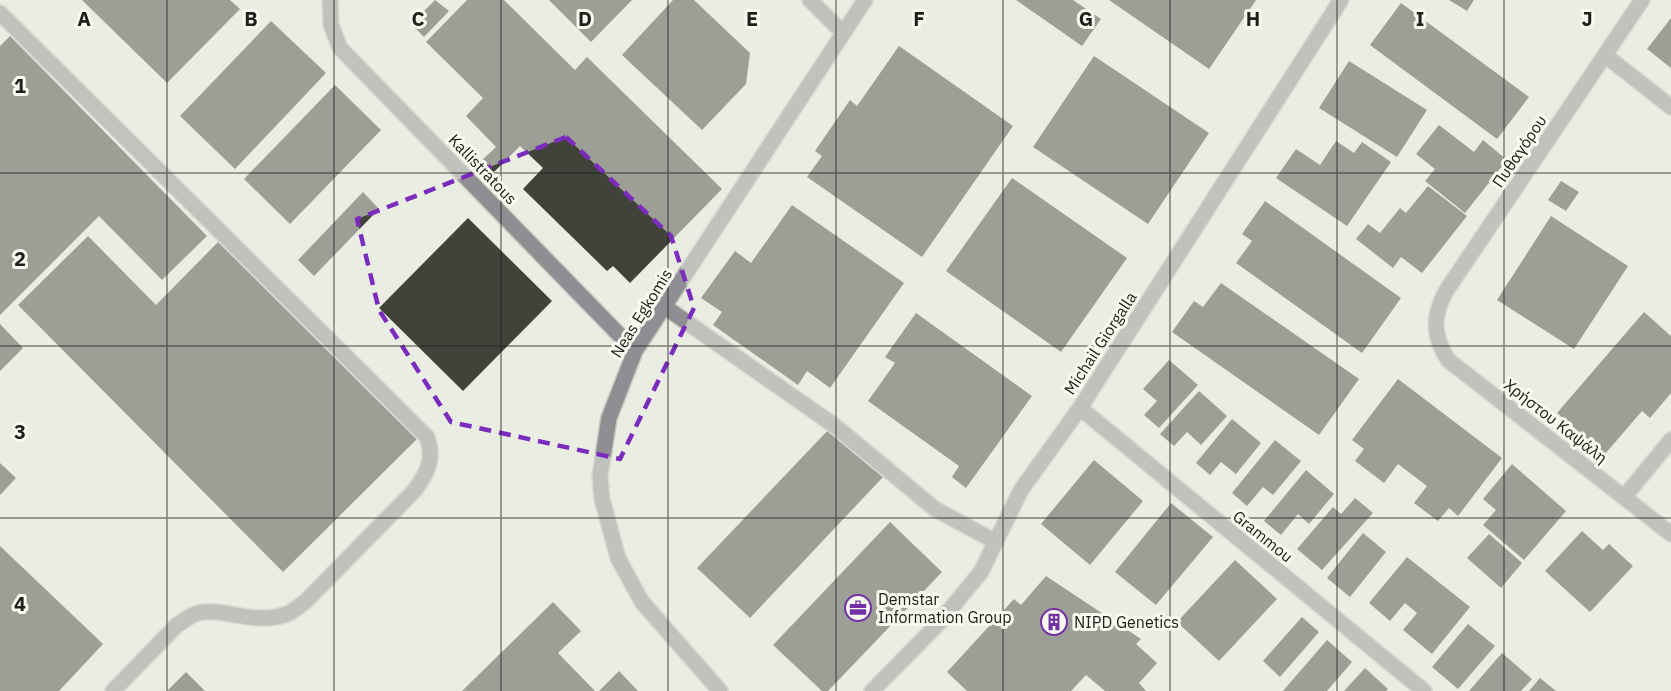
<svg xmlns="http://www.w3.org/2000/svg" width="1671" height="691" viewBox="0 0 1671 691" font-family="'IBM Plex Sans',sans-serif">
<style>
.building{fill:#41423a}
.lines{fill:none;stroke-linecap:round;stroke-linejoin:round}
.minor-casing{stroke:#c6c8be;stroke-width:18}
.minor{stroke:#908e92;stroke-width:15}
.marked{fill:none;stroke:#7b2cbf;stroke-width:4.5;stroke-dasharray:12 8;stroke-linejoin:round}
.grid{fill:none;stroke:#20201c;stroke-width:1.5;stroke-opacity:0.55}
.labels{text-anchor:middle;stroke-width:6;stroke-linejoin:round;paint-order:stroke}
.street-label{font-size:16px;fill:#20201c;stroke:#f8faef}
.poi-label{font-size:16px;fill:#20201c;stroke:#f8faef;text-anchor:start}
.grid-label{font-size:20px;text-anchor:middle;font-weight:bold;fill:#20201c;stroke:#f8faef;stroke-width:6;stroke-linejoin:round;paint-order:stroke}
</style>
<rect width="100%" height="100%" fill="#eaede2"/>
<path class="building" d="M82,0h148l10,9 -73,74z
M435,0l14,11 -25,26 -13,-13z
M467,0h37l71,70 12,-13 135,132 -92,94 -17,-17 -6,5 -84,-82 20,-21 -23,-22 -27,27 -12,-12 15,-14 -30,-31 17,-18 -57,-56z
M549,0h83l-41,42z
M673,0h21l56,53 -4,31 -44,46 -80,-75z
M1016,0h57l28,19 -19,27z
M1109,0h147l-47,69z
M1449,0h25l-7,11z
M1401,3l128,94 -32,42 -127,-94z
M1671,18v50l-24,-19z
M271,21l55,52 -91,96 -55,-53z
M10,36l197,200 -45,44 -63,-64 -99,99v-269z
M899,46l114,80 -91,131 -115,-80 15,-21 -7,-5 35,-51 7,6z
M1094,56l115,77 -61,91 -115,-77z
M1349,61l78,49 -30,47 -78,-49z
M335,85l46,45 -91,94 -46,-45z
M1439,125l35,27 9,-12 24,20 -42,53 -40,-32 10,-12 -19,-15z
M1336,141l18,12 8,-11 29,20 -44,64 -71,-48 20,-29 24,16z
M1012,178l115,80 -66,94 -115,-81z
M1561,181l18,11 -13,19 -18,-11z
M1428,186l39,30 -45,57 -21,-16 -8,11 -37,-29 12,-15 12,9 20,-25 6,5z
M363,192l16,17 -65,67 -16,-16z
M1265,201l136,97 -39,55 -126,-90 16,-22 -10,-7z
M792,205l112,78 -74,105 -23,-17 -9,14 -85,-60 9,-13 -21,-14 34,-47 16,12z
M1551,216l77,50 -54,83 -77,-49z
M468,218l84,83 -89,90 -84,-83z
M88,236l68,69 66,-67 197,199 -136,135 -265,-267z
M1221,283l138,96 -40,56 -147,-103 22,-31 9,6z
M1644,312l27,24v57l-21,25 -8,-7 -37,43 -48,-41z
M916,313l116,83 -66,92 -14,-11 7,-11 -91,-65 27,-38 -10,-6z
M0,324l23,24 -23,23z
M1169,360l29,25 -39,43 -15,-13 13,-14 -14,-12z
M1398,379l104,79 -44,58 -9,-8 -11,13 -24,-18 13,-17 -29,-22 -14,19 -29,-22 9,-12 -12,-9z
M1199,391l28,25 -26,29 -14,-13 -13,14 -14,-12z
M1232,419l29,24 -25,31 -15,-12 -11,13 -14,-12z
M831,427l52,50 -133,141 -53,-50z
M1275,440l26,21 -28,34 -10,-8 -16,19 -15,-13z
M1094,460l49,41 -53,64 -49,-41z
M0,463l16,15 -16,17z
M1512,464l54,47 -42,49 -41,-35 13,-15 -13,-11z
M1306,470l28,24 -25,30 -11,-10 -17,21 -17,-14z
M1355,498l18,15 -51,57 -25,-21 36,-42 8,7z
M1171,503l42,34 -57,68 -41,-33z
M890,522l52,50 -114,119h-6l-49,-46z
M1582,531l21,19 6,-6 24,22 -43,46 -45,-41z
M1363,533l23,19 -36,45 -23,-19z
M1489,534l33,29 -21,25 -34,-30z
M0,546l103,98 -44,47h-59z
M1407,557l63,50 -38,47 -29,-24 14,-17 -12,-10 -15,18 -21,-18z
M1235,560l42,39 -58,62 -42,-39z
M1046,576l95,63 -5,5 21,19 -18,20 7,8h-41l-19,-16 -15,16h-104l-20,-19 67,-73 7,6z
M553,602l28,29 -23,22 37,38h-133z
M1302,617l17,15 -39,45 -17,-16z
M1468,624l27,22 -37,43 -26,-22z
M1327,640l25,22 -25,29h-44z
M1502,653l30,26 -11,12h-52z
M1365,668l23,21 -2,2h-42z
M619,671l19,20h-39z
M186,672l19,19h-38z
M1540,678l16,13h-27z"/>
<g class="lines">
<defs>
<path id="minor" d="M330,0l1,25 9,23 295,303
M810,0l33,33
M1642,0l-196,291c-14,26 -13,45 2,69l223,174
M0,13l427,424c8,22 0,37 -13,54l-108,110c-6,4 -13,11 -19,13 -32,12 -63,-7 -89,-1 -8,2 -14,8 -21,12l-64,66
M1606,56l65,51
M665,307l170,119 100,83 61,33
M1080,408l344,283
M1625,496l46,-56
M720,691l-78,-89 -24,-44 -16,-59 -2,-23 9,-58 26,-67 230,-351
M872,691l67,-68 42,-51 40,-82 59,-82 261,-408"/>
</defs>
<use href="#minor" class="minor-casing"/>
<use href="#minor" class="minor"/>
</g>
<path d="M0 0H1671V691H0ZM566,137l105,99 23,72 -74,151 -169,-37 -72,-112 -22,-91z" fill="#eaede2" fill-opacity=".55" fill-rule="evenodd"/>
<path class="marked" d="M566,137l105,99 23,72 -74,151 -169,-37 -72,-112 -22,-91z"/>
<path class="grid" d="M167,0v691M334,0v691M501,0v691M668,0v691M836,0v691M1003,0v691M1170,0v691M1337,0v691M1504,0v691M0,173h1671M0,346h1671M0,518h1671"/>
<defs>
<symbol id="office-ring" viewBox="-11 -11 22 22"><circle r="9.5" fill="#f8faef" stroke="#7431a6" stroke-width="1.5"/><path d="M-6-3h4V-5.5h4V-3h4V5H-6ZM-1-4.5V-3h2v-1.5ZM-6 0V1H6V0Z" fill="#7431a6"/></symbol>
<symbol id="building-ring" viewBox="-11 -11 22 22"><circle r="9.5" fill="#f8faef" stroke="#7431a6" stroke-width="1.5"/><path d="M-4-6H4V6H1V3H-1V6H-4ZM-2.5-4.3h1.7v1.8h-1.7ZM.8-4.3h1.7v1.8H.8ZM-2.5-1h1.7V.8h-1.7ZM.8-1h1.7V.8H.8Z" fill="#7431a6"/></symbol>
</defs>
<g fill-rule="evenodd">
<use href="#office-ring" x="843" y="593" width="30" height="30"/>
<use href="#building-ring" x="1039" y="607" width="30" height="30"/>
</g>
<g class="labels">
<g class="street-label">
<text transform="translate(1519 151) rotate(-56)" y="6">Πυθαγόρου</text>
<text transform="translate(483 169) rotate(46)" y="6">Kallistratous</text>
<text transform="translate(641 313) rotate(-58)" y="6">Neas Egkomis</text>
<text transform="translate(1100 343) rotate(-57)" y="6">Michail Giorgalla</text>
<text transform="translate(1556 421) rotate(38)" y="6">Χρήστου Καψάλη</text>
<text transform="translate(1263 536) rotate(39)" y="6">Grammou</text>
</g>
<g class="poi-label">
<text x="878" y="605">Demstar<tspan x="878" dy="18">Information Group</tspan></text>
<text x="1074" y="628">NIPD Genetics</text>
</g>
</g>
<g class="grid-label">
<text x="84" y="26">A</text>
<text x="251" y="26">B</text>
<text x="418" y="26">C</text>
<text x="585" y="26">D</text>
<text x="752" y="26">E</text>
<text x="919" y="26">F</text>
<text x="1086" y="26">G</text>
<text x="1253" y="26">H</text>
<text x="1420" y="26">I</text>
<text x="1587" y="26">J</text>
<text x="20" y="93">1</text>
<text x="20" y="266">2</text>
<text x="20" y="439">3</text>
<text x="20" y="611">4</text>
</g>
</svg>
